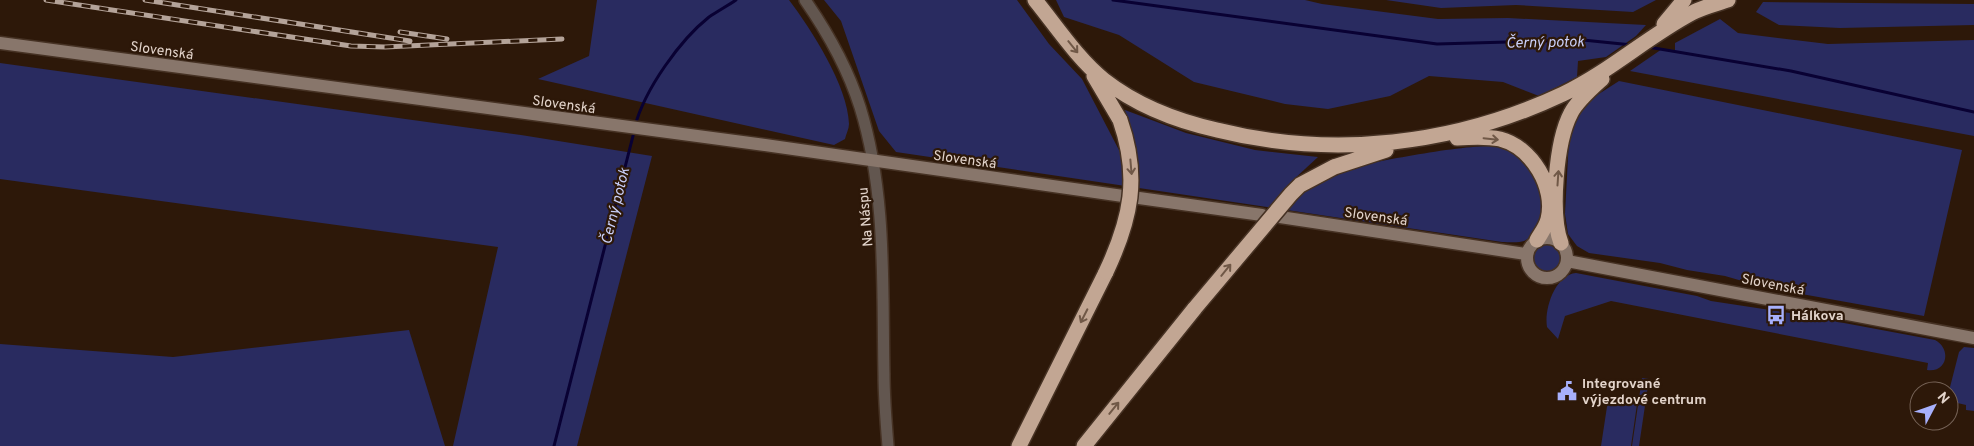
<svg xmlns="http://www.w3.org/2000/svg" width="1974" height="446" viewBox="0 0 1974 446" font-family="Overpass,sans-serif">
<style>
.green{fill:#292b60}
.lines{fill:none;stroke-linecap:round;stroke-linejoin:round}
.stream{stroke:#090133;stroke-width:3}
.street-casing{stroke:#463224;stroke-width:14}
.secondary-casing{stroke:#463224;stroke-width:15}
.highway-casing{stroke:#463224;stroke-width:18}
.street{stroke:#62564f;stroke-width:11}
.secondary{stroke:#88766b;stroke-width:12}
.highway{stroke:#c2a693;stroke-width:15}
.rail-casing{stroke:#b4a399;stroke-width:5}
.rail{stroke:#2d1809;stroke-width:3;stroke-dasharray:9;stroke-linecap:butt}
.highway-bridge-casing{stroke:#463224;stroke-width:18;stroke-linecap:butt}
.highway-bridge{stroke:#c2a693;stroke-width:15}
.oneway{stroke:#705847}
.labels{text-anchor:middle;stroke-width:4.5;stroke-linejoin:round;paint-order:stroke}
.street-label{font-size:14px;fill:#e3d4cb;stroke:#2d1809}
.poi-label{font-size:14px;font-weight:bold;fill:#e3d4cb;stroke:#2d1809;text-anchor:start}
.water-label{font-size:15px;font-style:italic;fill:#c9cff9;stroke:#2d1809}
</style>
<rect width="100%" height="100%" fill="#2d1809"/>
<path class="green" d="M597,0h192c22,29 59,86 60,124 0,5 -3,10 -4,15l-11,6 -296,-66 51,-23z
M824,0h193l32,44 33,35 38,73 15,1 -10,-43 61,23 69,17 63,7 -26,24 24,5c9,-5 19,-14 29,-17 26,-7 136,-28 157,-22 6,2 19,9 23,14 17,19 29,67 -1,80 -5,2 -16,1 -22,1l-606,-90 -17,-21 -38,-110z
M1056,0h249l17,4 116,15 70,-1 138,7 -10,11 -30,21 -28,4 -1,16 -38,19 -36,-14 -74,-6 -39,20 -62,13 -43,-5 -91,-22 -75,-47 -55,-18z
M1386,0h270l-23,12 -117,-7 -75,3z
M1763,2l211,2v21l-134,3 -61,-3 -23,-13z
M1720,19l18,14 90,11 146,-4v96l-344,-65 32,-22 13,1v-7z
M0,63l521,72 131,21 -75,290h-124l45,-199 -498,-68z
M1619,81l343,69 -38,166 -161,-29 -38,-11 -38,-6 -27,-7 -71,-10 -12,-7 -9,-12 -3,-20 4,-76 7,-20 15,-19z
M1534 258a13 13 0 1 1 26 0a13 13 0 1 1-26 0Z
M1576,273l121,23 14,5 85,13 139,26c17,9 12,33 -8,30l1,-7 -317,-62 -46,15 -7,23 -11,-12c-3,-18 8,-52 29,-54z
M409,330l36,116h-445v-102l173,13z
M1964,347l10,1v63l-8,-1v-5l-17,-4v-10l10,-39z
M1642,378l7,1 -10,67h-7z
M1608,400l29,4 -6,42h-30z"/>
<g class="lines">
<path class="stream" d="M1113,0l324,44 146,-4 49,5
M1648,47l143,24 183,41
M635,126c10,-37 45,-86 74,-109 9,-6 18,-11 27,-17
M554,446l80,-314"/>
<defs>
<path id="street" d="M805,0c23,33 43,69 55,107 27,87 22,178 24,267 0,24 2,48 4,72"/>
<path id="secondary" d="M0,43l765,102 358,51
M1139,198l123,17
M1280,217l246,37
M1527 258a20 20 0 1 1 40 0a20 20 0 1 1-40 0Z
M1567,261l407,77"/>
<path id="highway" d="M1035,0c22,27 42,58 69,80 32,25 73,41 113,50 116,29 238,15 346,-36 46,-22 84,-57 129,-81 11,-6 24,-9 36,-13
M1664,24l20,-24
M1094,76l26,44
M1457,138c14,-1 29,-2 43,1 32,8 56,49 48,80 -2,8 -7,14 -11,21
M1334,167l52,-17
M1561,243c-11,-29 -5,-102 10,-130 6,-12 21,-25 31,-34
M1019,446l87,-174
M1084,446l111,-138"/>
</defs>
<use href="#street" class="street-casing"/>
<use href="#secondary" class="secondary-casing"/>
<use href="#highway" class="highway-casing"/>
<use href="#street" class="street"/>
<use href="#secondary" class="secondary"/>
<use href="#highway" class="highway"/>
<defs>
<path id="rail" d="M46,0l305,46 34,1 177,-8
M145,0l265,41
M400,32l47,7"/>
</defs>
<use href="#rail" class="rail-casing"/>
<use href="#rail" class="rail"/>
<defs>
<path id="highway-bridge" d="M1106,272c25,-53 34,-95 14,-152
M1195,308l96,-114 9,-9 34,-18"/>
</defs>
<use href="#highway-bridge" class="highway-bridge-casing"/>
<use href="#highway-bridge" class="highway-bridge"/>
</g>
<defs><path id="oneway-shaft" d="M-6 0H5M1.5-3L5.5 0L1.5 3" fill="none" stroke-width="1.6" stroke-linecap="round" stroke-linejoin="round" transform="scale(1.25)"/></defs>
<g class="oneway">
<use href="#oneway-shaft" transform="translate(1073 47) rotate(51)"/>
<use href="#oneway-shaft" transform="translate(1491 139) rotate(6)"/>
<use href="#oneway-shaft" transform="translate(1131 167) rotate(85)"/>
<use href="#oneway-shaft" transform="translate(1558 178) rotate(-86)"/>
<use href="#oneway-shaft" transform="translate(1226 270) rotate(-51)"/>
<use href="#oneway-shaft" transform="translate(1084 316) rotate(117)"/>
<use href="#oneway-shaft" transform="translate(1114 408) rotate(-51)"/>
</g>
<defs>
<symbol id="bus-bare" viewBox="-9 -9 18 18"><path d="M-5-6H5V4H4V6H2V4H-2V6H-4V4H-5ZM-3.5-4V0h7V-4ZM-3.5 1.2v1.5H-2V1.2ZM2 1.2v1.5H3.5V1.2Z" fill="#a7b0fc" stroke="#2d1809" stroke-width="2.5" paint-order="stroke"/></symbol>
<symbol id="civic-bare" viewBox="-9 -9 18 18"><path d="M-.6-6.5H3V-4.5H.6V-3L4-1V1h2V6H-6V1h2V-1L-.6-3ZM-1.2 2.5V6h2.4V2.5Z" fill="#a7b0fc" stroke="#2d1809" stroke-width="2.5" paint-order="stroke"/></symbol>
</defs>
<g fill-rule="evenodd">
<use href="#bus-bare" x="1762" y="301" width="28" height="28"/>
<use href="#civic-bare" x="1553" y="377" width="28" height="28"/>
</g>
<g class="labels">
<g class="street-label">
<text transform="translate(162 50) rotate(8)" y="5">Slovenská</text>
<text transform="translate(564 104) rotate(8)" y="5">Slovenská</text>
<text transform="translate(965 159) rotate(8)" y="5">Slovenská</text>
<text transform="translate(1376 216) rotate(8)" y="5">Slovenská</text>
<text transform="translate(865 217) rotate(-95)" y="5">Na Náspu</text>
<text transform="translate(1773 284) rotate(11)" y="5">Slovenská</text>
</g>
<g class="poi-label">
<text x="1791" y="320">Hálkova</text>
<text x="1582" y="388">Integrované<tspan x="1582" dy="16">výjezdové centrum</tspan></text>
</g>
<g class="water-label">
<text transform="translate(1545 42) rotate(-1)" y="5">Černý potok</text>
<text transform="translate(615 206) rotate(-76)" y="5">Černý potok</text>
</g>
</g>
<g transform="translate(1934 406) rotate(49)"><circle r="24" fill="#2d1809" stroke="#766357"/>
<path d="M0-4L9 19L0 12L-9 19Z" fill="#a7b0fc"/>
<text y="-8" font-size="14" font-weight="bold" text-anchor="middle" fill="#e3d4cb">N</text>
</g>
</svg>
